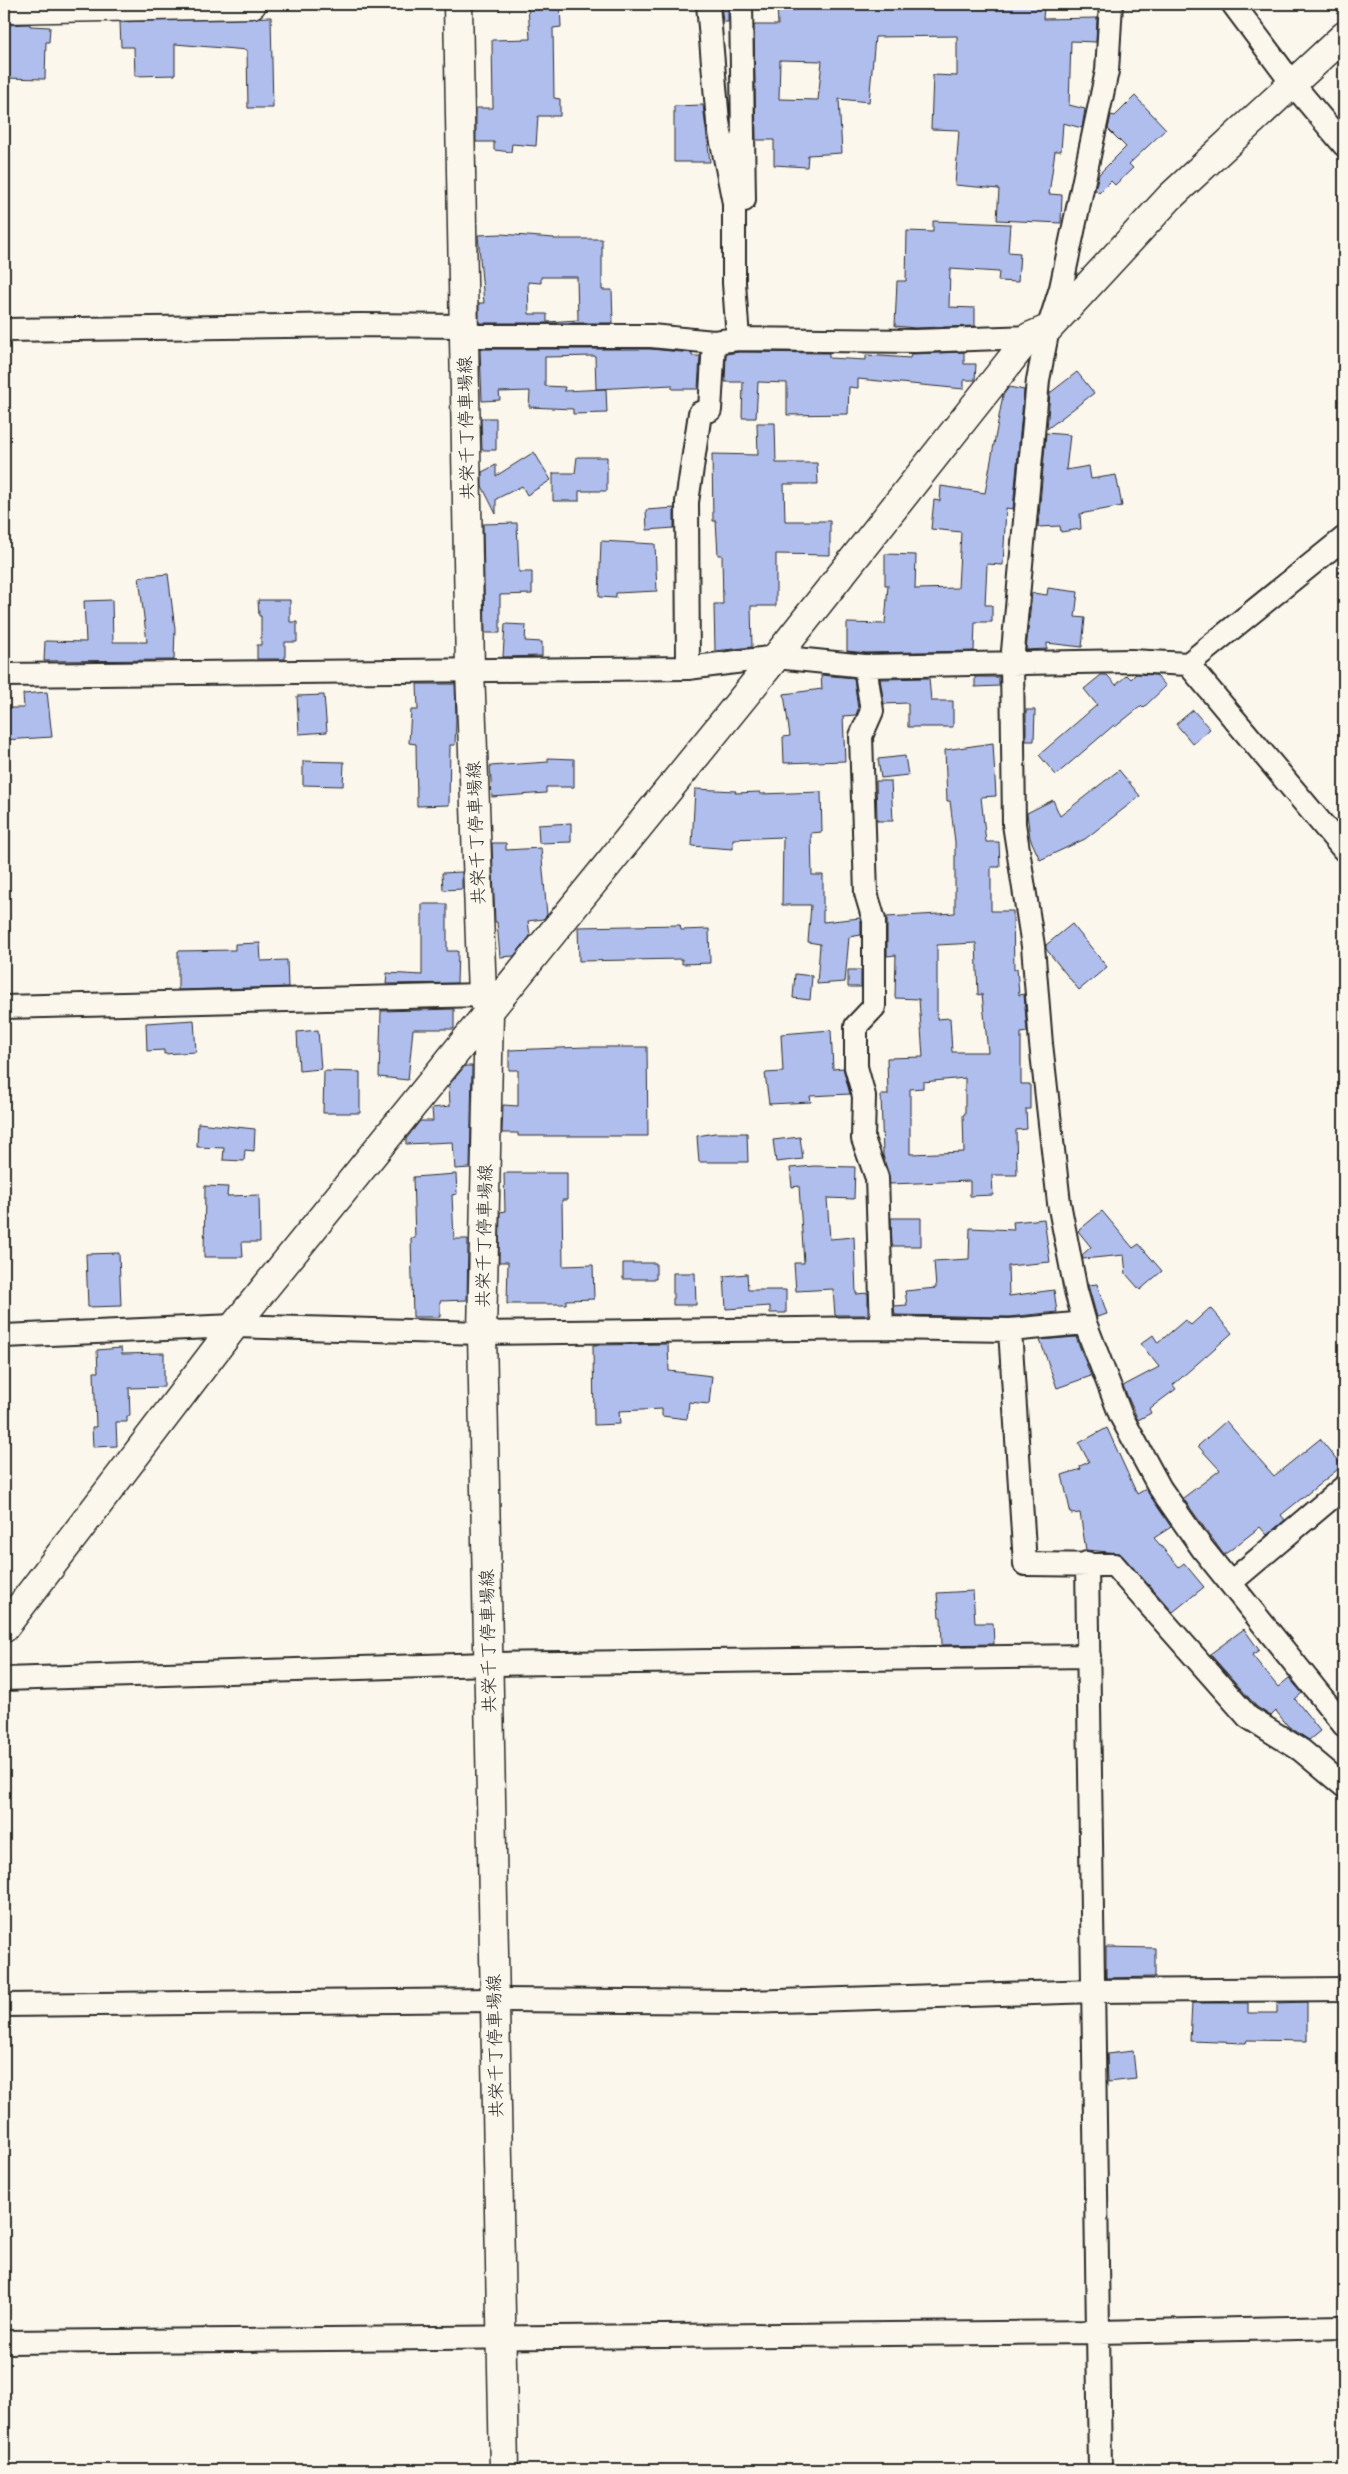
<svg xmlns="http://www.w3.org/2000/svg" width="1348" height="2474" viewBox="0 0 1348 2474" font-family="Kalam,'Klee One',sans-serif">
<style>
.building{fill:#b0beee;stroke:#2b2b2b;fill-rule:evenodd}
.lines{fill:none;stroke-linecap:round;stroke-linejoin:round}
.street-casing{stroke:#2b2b2b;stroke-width:26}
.secondary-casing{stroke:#2b2b2b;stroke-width:31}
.street{stroke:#fbf7ec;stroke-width:22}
.secondary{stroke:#fbf7ec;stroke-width:28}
.labels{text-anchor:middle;stroke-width:4.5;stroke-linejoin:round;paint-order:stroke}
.street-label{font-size:18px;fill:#2b2b2b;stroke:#fbf7ec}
</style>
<rect width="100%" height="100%" fill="#fbf7ec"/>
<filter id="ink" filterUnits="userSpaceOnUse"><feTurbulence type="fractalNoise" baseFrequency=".02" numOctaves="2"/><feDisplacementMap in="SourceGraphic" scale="10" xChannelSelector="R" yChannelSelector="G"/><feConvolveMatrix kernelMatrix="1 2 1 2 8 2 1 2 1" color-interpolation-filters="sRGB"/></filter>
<g filter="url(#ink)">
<path class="building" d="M560,4l1,23 -8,1 1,70 6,1v17h-22l-2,30 -24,-2 -1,8 -17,-2v-8h-18v-34h17l-1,-68 38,-1 -2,-33z
M721,4h7v18h-5z
M777,4h242l25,3 -1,12 54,-1 -1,24 -25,-1 -2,64 16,4 -3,19 -19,-5 -2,28h-6l-6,43 13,1 -1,28 -64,-3 2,-31 -44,-4 4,-55 -28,-1 2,-54 24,1v-40l-82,1 -6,65 -30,-3 3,54 -34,2 -1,12 -33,-2v-25h-18l-2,-115h24zM780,60l42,1 -4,39 -39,-1z
M271,17l2,91h-25l-1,-58 -72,-6v31l-40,1 -1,-29h-13l-1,-25z
M30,24v2l20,1 -1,15h-3l-1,37 -41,-1v-53z
M1135,96l31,33 -37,35 4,4 -18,17 -4,-4 -12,12 -4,-3 4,-16 27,-27 -18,-18 3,-14 4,1z
M703,105l7,57h-36v-56z
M933,221l77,3 -2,28 12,1 -2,29 -20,-1 1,-9 -49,-3 -1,38 26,1v18l-60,2 -20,-2 2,-45h9l1,-50 26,1z
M501,234l53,4v1h48v51h10l1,33h-134v-20h5l-6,-68zM541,277h36l1,43 -31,2v-8h-18l-1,-32 13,1z
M480,349h170l42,4v3h8l-2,33h-26v-4l-76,4 -1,-33 -50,1v29l20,1 -1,4 42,-2 1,24 -34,1v-5l-44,-2 1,-16 -31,1 1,8 -18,1z
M739,352l90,1v5l37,2v-5l44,3 1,-4 53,-2v12h12l-1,16h-11v9l-106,-10v9l-9,-1 -1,27 -61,1v-32l-29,-1 -2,36h-14l1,-36h-18l1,-28z
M1077,372l17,21 -47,36 3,-36z
M1009,387l15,3 -11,119 -7,-1 -3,57 -16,-1 -2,41h7v17h-17l-1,29 -108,2 -19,-2v-28l38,1 3,-39h-3v-31l31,1 -1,34 43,-1 3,-56 -30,-3 3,-29 6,1 1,-15 44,7 18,-98z
M481,418h15v32h-14z
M757,423h18l1,40h41l1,21h-34l1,37h45v34l-54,-1v52h-25l1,41 -37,4 -1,-47h9l-1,-49h-4l-2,-34h-3l-1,-67 46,1z
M1046,433l24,2 -4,35 23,-4 2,13 25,-4 6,31 -42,8 1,15 -20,3 -1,-6 -22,1z
M534,452l17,28 -24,15 -5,-9 -26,13v15l-14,-28v-14l14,-7v11z
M577,457h30v34h-28v10h-26v-28h22z
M674,508v20l-27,2 -1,-20z
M517,523l2,49h13v22l-32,1v38h-15l-2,-109z
M601,541l54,3 2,47 -41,2v5l-17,-1z
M168,574l7,55 -1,31 -130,1 1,-20 41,1 -2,-41 28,-1 1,42h34l-8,-65z
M1048,588l30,4 -3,25 10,1 -3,29 -35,-4v6l-21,1 6,-57 15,2z
M258,600h32v22h7v20h-12v17h-28v-14h4v-29h-2z
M505,624l21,1 -1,16 17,1v14l-39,1z
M1136,674l20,1 10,11 -23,22 -2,-2 -26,21 -1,-2 -58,50 -17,-20 58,-50 -13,-16 17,-14h6l9,10 11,-10 4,4z
M821,675l33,3 4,31 -2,6 -13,1 2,45 -61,2 -1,-26 7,-1 -6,-42 38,-5z
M975,677h24v9l-24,1z
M929,678l2,23h22v26h-45v-24l-24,1 -4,-25z
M417,684h38l1,38 -1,23h-5l-1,60 -32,1 -1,-62 -7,-1 2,-33h7z
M47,692l5,45 -48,3v-32h20l-1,-14z
M324,695l3,37 -28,2 -2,-38z
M1026,710h9l-1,31h-8z
M1193,710l17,19 -17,15 -17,-20z
M993,743l3,53 -15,1 5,45h13l1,25h-9v44h22l1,59 3,-2 2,27 5,-1 3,38 -6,1v51h9v25h-4l1,20 -11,1 1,45h-25l1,20 -23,1v-15l-80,3 -7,-29 -2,-60h7l-1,-37 36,-1 -4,-58 -24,-1 1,-43 -9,1v-39l68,-4v-71l-5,-41h-3l-2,-51zM976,943l2,52 4,-1 6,58h-36l-2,-34 -13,1v-74zM965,1078v36l-2,1 1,37 -54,2v-65l13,-1v-6z
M905,756l3,19 -27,3 -3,-19z
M548,758l26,1v28h-28v6l-54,4 -2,-31 58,-4z
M303,761l41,1 -1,24 -40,-1z
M1119,770l21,26 -55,43 -45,21 -10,-22 -3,-25 26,-13 7,16z
M876,781h15l2,40h-16z
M695,789l41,2 -1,2 25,-1v2l61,-2 1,40 -11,1 1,42h11v47l37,-4 1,4v13l-12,2 -4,45 -28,2 3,-40 -12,-2 3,-37h-29l1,-68 -50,2v10l-41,-3z
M571,823v19l-32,1 -1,-18z
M492,843h14v7l35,-2 6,67 -4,4 -15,2 2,15 -16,20 -14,1 -3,-35h-2z
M462,872v17l-19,1 -1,-17z
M422,904h25v47h11l-1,32 -71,1 1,-11 35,2z
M1072,924l35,43 -28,23 -33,-41v-4z
M680,925l1,5 28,-1 1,34 -28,1v-5l-103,2 -1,-34z
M260,943l1,18 26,-1 1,27 -110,3v-39l57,-1v-6z
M848,970h13v17h-13z
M795,974l17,2 -2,24 -17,-2z
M454,1009v20h-41l-5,51 -29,-3 2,-66z
M194,1020l2,32 -32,2v-4l-17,1 -1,-28z
M318,1030l3,39 -22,2 -2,-39z
M831,1030l2,39 10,-1 7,26 -40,2 1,6 -42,2 -4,-31 18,-1 -2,-38z
M586,1047h61l1,89h-130v-3h-16l1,-28 15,1v-36h-9v-20z
M465,1066h7l-2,102 -15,1 -2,-27 -47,2v-5l14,-18h13l-1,-13 18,-2 -1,-21z
M324,1071l36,1v41h-37z
M198,1123l57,6 -1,22 -9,-1 -1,11 -21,-1 1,-12 -27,-1z
M715,1133h32l1,29h-49l-2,-26z
M800,1137l3,22 -27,3 -3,-22z
M814,1166l41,1 -1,32 -27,-1 3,41 24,-2 2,57 12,-1v22h-33l-2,-26 -37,2 -2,-28h10l-5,-77 -7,1 -2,-19z
M504,1173h63v27h-5l1,66 30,-1 1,34 -28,1v4h-59l1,-42h-9l1,-50 5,-1z
M456,1174l1,20 -5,1 2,44h14l-1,61 -27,1v16h-27l-2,-79h4l-2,-61z
M205,1186l23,1 -1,9 32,-1 1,47h-18l1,15h-39z
M1102,1211l31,37 6,-4 23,27 -22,19 -14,-16 -2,-19 -41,4 -1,-4 9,-8 -13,-16z
M891,1218h30v28h-29z
M1044,1219l6,43 -42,4 1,30 45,-6 3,22 -48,5 -114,-2 -1,-9 13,-1 -2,-14 31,-3 -2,-27 35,-2 1,-31 44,2 -1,-8z
M119,1253l2,53 -33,1 -2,-53z
M623,1263h33v16h-33z
M673,1273h22l1,32h-23z
M747,1274l1,16h38v23h-16v-7l-44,3 -2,-33z
M1097,1284l10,30 -10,3 -9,-32z
M1210,1308l22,25 -59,52 3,4 -27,20 2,4 -13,7 -15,-34 36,-19 -18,-23 12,-9 5,8 27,-23 6,5z
M1076,1337l15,39 -34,12 -17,-48z
M668,1344l1,27 43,5 -3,28 -20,-2 -2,17 -25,-3v-7l-43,2 1,13 -26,1 -1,-80z
M121,1348l1,6 42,-1v34l-35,1 1,28h-3v6h-11l1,24 -24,1 -1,-20h4l-2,-55h4l-1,-22z
M1226,1421l48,55 46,-37 22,27 -61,49 4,5 -18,15 -7,-8 -36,28 -41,-57 37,-28 -22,-24z
M1107,1428l30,66 9,-5 25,38 -17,11 25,29 5,-4 20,24 -31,25 -53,-59 -34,-3 -6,-37 -9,1 -9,-39 19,-6 -1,-3 9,-4 -10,-19z
M973,1591l2,32h18l1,21 -52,1 -1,-28h-2l-2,-24z
M1244,1629l15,21 -7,5 26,32 11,-9 13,15 -7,6 25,32 -11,9 -21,-14 -12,-15 -5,5 -14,-9 -47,-53z
M1106,1947l49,1v29l-49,1z
M1307,2002v39l-60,-1 -1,3 -56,-2 2,-38h56v10h29v-10z
M1133,2051l3,28 -28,3 -1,-28z"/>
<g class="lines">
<defs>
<path id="street" d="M708,4l10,118 16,81v80l4,56 177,2 114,-4
M741,4l3,196
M1111,4l-4,67 -46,217 -13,41 -10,51 -26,282 2,162 19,122 8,98 18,159 17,88 9,32 36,93 39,72 42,60 142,177
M1233,4l59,79 52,62
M4,330l358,-5 102,1 10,10h177l63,6 24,-3
M1188,664l156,186
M865,666l7,45 -11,25 5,157 8,27v87l-18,19v41l8,29 -1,43 14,39 5,150
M688,668l-1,-166 13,-89 10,-3 4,-68
M4,675l684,-7 88,-11 89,9 266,-5 57,3 156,-126
M4,1007l478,-12
M1010,1330l15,234 89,1 134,152 53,33 43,36
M4,1336l230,-10 248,7 400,-5 128,2 75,-7
M1087,1563l13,907
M1230,1583l114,-96
M4,1679l484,-15 601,-8
M4,2005l490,-5 253,2 347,-11 250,-2
M4,2342l1094,-10 246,-5"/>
<path id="secondary" d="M458,4l12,666 12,325 7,18 -7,320 22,1137
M4,9l248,-5
M4,1628l230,-302 542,-669 253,-320 19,-8 122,-132 174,-161"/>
</defs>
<use href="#street" class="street-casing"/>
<use href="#secondary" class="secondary-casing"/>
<use href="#street" class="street"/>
<use href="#secondary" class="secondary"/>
</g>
</g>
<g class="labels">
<g class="street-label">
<text transform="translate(466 428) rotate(-91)" y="6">共栄千丁停車場線</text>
<text transform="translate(476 833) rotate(-92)" y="6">共栄千丁停車場線</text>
<text transform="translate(484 1236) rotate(-89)" y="6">共栄千丁停車場線</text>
<text transform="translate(488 1641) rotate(-91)" y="6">共栄千丁停車場線</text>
<text transform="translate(495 2046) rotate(-91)" y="6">共栄千丁停車場線</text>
</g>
</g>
<rect width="1348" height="2474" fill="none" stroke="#fbf7ec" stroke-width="20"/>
<rect x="10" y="10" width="1328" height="2454" fill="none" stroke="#2b2b2b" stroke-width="2" filter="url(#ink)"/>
</svg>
